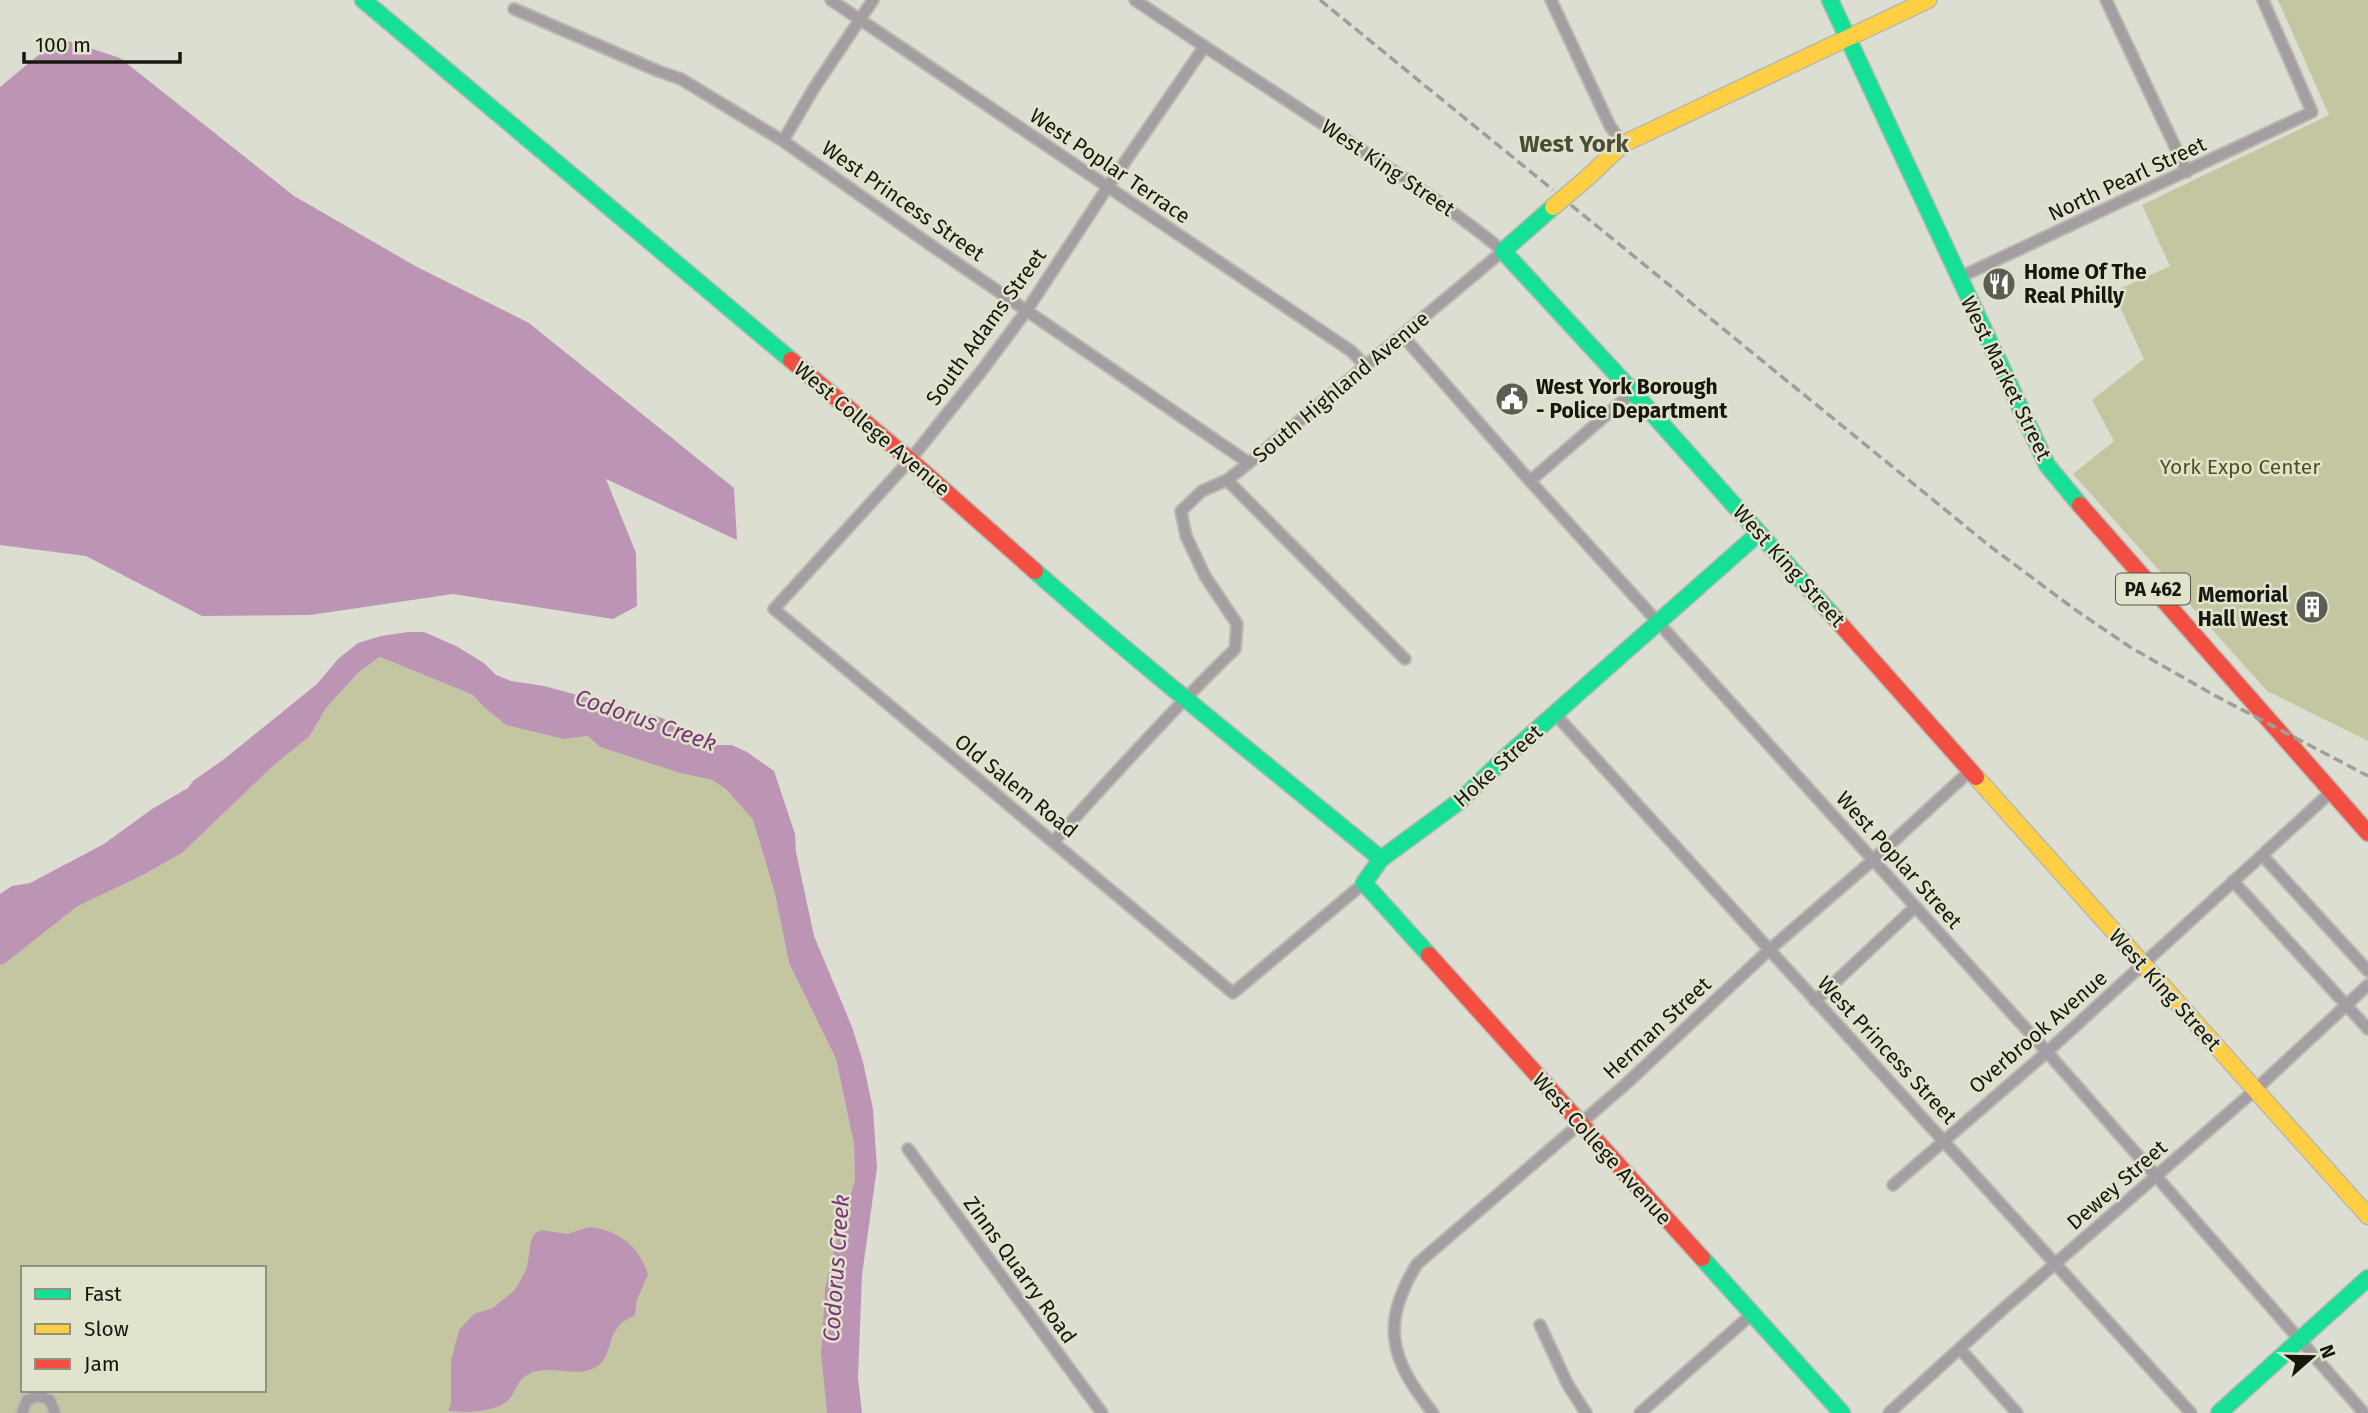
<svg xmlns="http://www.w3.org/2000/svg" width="2368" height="1413" viewBox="0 0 2368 1413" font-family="'Fira Sans',sans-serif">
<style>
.green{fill:#c4c6a2;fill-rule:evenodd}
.water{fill:#bc95b5}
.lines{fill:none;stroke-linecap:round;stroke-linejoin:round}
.river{stroke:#bc95b5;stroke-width:19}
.street-casing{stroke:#b9b9b0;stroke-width:14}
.fast-casing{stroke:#b9b9b0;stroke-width:19}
.slow-casing{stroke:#b9b9b0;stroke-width:19}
.jam-casing{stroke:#b9b9b0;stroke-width:19}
.street{stroke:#a49da2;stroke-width:10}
.fast{stroke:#16e098;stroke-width:16}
.slow{stroke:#ffcf43;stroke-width:16}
.jam{stroke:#f24e42;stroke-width:16}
.rail{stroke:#a09d9b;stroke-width:3.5;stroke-dasharray:10 5;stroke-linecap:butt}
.slow-bridge-casing{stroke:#b9b9b0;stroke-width:19;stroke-linecap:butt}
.slow-bridge{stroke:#ffcf43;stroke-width:16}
.labels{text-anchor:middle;stroke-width:5;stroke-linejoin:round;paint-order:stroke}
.shield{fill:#e1e3cd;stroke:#545448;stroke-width:2}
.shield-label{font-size:19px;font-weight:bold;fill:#17170f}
.street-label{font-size:21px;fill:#17170f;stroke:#e1e3cd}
.poi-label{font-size:21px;font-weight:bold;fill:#17170f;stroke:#e1e3cd;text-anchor:start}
.park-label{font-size:21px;fill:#51521a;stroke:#e1e3cd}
.water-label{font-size:23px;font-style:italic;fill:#7b3677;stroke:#e1e3cd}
.quarter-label{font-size:24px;font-weight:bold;fill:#4a4b38;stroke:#e1e3cd}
</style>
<rect width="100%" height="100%" fill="#ddded2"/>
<path class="green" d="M2278,0h90v741l-101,-50 -194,-217 41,-33 -22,-41 52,-41 -31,-67 57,-26 -28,-61 187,-90z
M380,657l93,38 11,12 80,32 25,-3 11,11 9,3 71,23 32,7 14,9 27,31 22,74 14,69 47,96 18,85 1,36 -23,77 -7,31 -4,67 6,58h-827v-469l33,-24 45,-14 65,-31 39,-22 92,-88 35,-28 17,-29 33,-36zM23,1268h241v122h-241z"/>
<path class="water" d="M59,38l61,20 174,138 123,71 112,56 205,165 3,52 -131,-61 30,74 1,53 -24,13 -160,-25 -143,21 -108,1 -116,-60 -86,-11v-458z
M408,632h16l32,14 28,17 12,12 15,6 33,5 115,31 15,6 26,17 15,5h17l15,7 27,19 21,63 1,18 18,84 38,91 11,35 10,47 4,59 -15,107 -4,103 4,35h-35l-6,-58 4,-67 7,-31 23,-77 -1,-36 -18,-85 -47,-96 -14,-69 -22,-74 -27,-31 -14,-9 -32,-7 -71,-23 -9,-3 -12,-11 -24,3 -58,-14 -22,-18 -11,-12 -93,-38 -21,15 -33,36 -17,29 -35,28 -92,88 -39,22 -65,31 -45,14 -33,24v-50l12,-8 18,-3 74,-39 48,-35 36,-21 5,-7 30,-21 94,-76 21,-25 20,-16 23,-7z
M589,1227c30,3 51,20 59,48l-11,24 -2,16c-6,3 -13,6 -17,12 -9,10 -8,29 -19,38 -20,15 -47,-1 -68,8 -13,6 -13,13 -20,24 -11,16 -46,16 -63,14l3,-7v-43l8,-31 15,-16 19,-6 22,-18 12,-22 4,-27 4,-8 6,-3 26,4z"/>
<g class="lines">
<path class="river" d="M0,955l71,-56"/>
<defs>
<path id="street" d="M831,0l520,351 14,14
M1551,0l59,126 13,18
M2106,0l81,172
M514,9l144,62 23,8 102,62 149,105 317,217
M1204,47l-97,141 -80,122 -44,59 -73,91 -136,149c153,129 307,255 459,384l131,-110
M783,141l31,-53 59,-88
M1958,278l354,-166 -49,-112
M1402,335l128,146 517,571 317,361
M1227,480l178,179
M1530,481l103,-89
M1555,714l636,699
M1054,841c59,-66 118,-131 181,-192l2,-25 -32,-48 -19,-40 -5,-25 21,-20 25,-11 22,-17 254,-212c-42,-35 -86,-64 -131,-94 -78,-53 -159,-104 -237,-157
M2262,855l106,116
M2233,881l135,148
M1815,1001l100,-94
M908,1149l194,264
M1893,1185l154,-133 284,-260
M1540,1325l28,60 18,28
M1960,1349l57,64
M22,1413l5,-13 12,-4 11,4 5,13
M1433,1413c-43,-54 -53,-88 -16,-149l209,-180 143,-134 104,-90 98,-90
M1640,1413l112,-99
M1889,1413l114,-104 252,-219 113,-105"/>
<path id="fast" d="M363,0l428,360
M1830,0l217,465 33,40
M1553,207l-50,44 130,141 202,226
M1035,571c112,99 230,192 346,288
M1429,955l-65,-72 17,-24 80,-59 46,-44 252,-223
M1702,1258l140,155
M2219,1413l149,-135"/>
<path id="slow" d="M1587,178l36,-34 305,-144
M1976,777l392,439"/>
<path id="jam" d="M791,360l119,100 125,111
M2080,505l288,328
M1835,618l141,159
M1429,955l273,303"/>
</defs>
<use href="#street" class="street-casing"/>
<use href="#fast" class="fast-casing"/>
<use href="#slow" class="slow-casing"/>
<use href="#jam" class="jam-casing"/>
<use href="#street" class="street"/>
<use href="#fast" class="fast"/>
<use href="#slow" class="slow"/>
<use href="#jam" class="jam"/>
<path class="rail" d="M1320,0l233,190
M1571,205l420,342 86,64 53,36 82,47 156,82"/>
<defs>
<path id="slow-bridge" d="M1553,207l34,-29"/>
</defs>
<use href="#slow-bridge" class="slow-bridge-casing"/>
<use href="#slow-bridge" class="slow-bridge"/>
</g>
<defs>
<symbol id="restaurant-disc" viewBox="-11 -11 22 22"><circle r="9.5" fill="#5c5d53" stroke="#e1e3cd"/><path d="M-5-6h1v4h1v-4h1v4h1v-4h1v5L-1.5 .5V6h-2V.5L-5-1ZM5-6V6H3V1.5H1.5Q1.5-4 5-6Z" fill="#fff"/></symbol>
<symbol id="civic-disc" viewBox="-11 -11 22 22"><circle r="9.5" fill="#5c5d53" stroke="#e1e3cd"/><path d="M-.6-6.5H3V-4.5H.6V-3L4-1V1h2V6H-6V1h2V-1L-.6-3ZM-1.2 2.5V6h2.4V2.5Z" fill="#fff"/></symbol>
<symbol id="building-disc" viewBox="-11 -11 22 22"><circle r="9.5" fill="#5c5d53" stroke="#e1e3cd"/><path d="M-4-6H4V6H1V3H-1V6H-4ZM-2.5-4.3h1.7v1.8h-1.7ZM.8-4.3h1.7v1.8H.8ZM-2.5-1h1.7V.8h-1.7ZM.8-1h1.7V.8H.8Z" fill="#fff"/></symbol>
</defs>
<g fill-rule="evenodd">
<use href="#restaurant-disc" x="1980" y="265" width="38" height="38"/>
<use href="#civic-disc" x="1493" y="380" width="38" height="38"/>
<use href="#building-disc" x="2293" y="588" width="38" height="38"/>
</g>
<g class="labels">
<rect class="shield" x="2116" y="573.5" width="74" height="31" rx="5"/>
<g class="shield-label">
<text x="2153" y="596">PA 462</text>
</g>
<g class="street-label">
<text transform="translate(1110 166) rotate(34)" y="7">West Poplar Terrace</text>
<text transform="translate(1388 168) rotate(34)" y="7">West King Street</text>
<text transform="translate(2127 179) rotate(-25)" y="7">North Pearl Street</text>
<text transform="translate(903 201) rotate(35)" y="7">West Princess Street</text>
<text transform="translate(986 327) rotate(-54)" y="7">South Adams Street</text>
<text transform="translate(2006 378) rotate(64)" y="7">West Market Street</text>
<text transform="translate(1341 387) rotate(-40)" y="7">South Highland Avenue</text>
<text transform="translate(872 429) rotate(40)" y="7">West College Avenue</text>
<text transform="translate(1789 566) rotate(48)" y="7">West King Street</text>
<text transform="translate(1498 766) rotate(-42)" y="7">Hoke Street</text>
<text transform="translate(1016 786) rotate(39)" y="7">Old Salem Road</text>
<text transform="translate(1899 860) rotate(48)" y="7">West Poplar Street</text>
<text transform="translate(2165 990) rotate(48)" y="7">West King Street</text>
<text transform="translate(1657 1028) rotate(-43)" y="7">Herman Street</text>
<text transform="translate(2038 1032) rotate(-41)" y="7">Overbrook Avenue</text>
<text transform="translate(1887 1050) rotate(47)" y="7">West Princess Street</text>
<text transform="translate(1602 1149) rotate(48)" y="7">West College Avenue</text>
<text transform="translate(2117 1185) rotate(-41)" y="7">Dewey Street</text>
<text transform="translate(1020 1270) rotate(54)" y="7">Zinns Quarry Road</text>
</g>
<g class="poi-label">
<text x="2024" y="279">Home Of The<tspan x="2024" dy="24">Real Philly</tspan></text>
<text x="1536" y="394">West York Borough<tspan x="1536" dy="24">- Police Department</tspan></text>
<text x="2288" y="602" text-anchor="end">Memorial<tspan x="2288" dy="24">Hall West</tspan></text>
</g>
<g class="park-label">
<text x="2240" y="474">York Expo Center</text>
</g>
<g class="water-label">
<text transform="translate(646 720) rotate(19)" y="8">Codorus Creek</text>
<text transform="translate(836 1268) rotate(-86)" y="8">Codorus Creek</text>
</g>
<g class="quarter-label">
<text x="1574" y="152">West York</text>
</g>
</g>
<rect x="21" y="1266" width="245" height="126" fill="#e1e3cd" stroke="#909181" stroke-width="2"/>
<rect x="35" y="1289" width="35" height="10" fill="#16e098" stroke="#909181" stroke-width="2"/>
<text x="84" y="1301" font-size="21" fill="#17170f">Fast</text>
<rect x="35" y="1324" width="35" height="10" fill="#ffcf43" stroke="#909181" stroke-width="2"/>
<text x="84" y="1336" font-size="21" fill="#17170f">Slow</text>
<rect x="35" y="1359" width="35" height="10" fill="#f24e42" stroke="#909181" stroke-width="2"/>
<text x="84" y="1371" font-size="21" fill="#17170f">Jam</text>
<g transform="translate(2312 1357) rotate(70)" stroke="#e1e3cd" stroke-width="5" paint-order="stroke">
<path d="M0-5L12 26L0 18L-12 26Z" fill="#17170f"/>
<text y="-10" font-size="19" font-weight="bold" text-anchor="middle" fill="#17170f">N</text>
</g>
<path d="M24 52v10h156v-10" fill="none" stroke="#17170f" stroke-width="3.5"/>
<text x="35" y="52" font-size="21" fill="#17170f" stroke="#e1e3cd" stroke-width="5" paint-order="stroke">100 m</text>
</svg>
